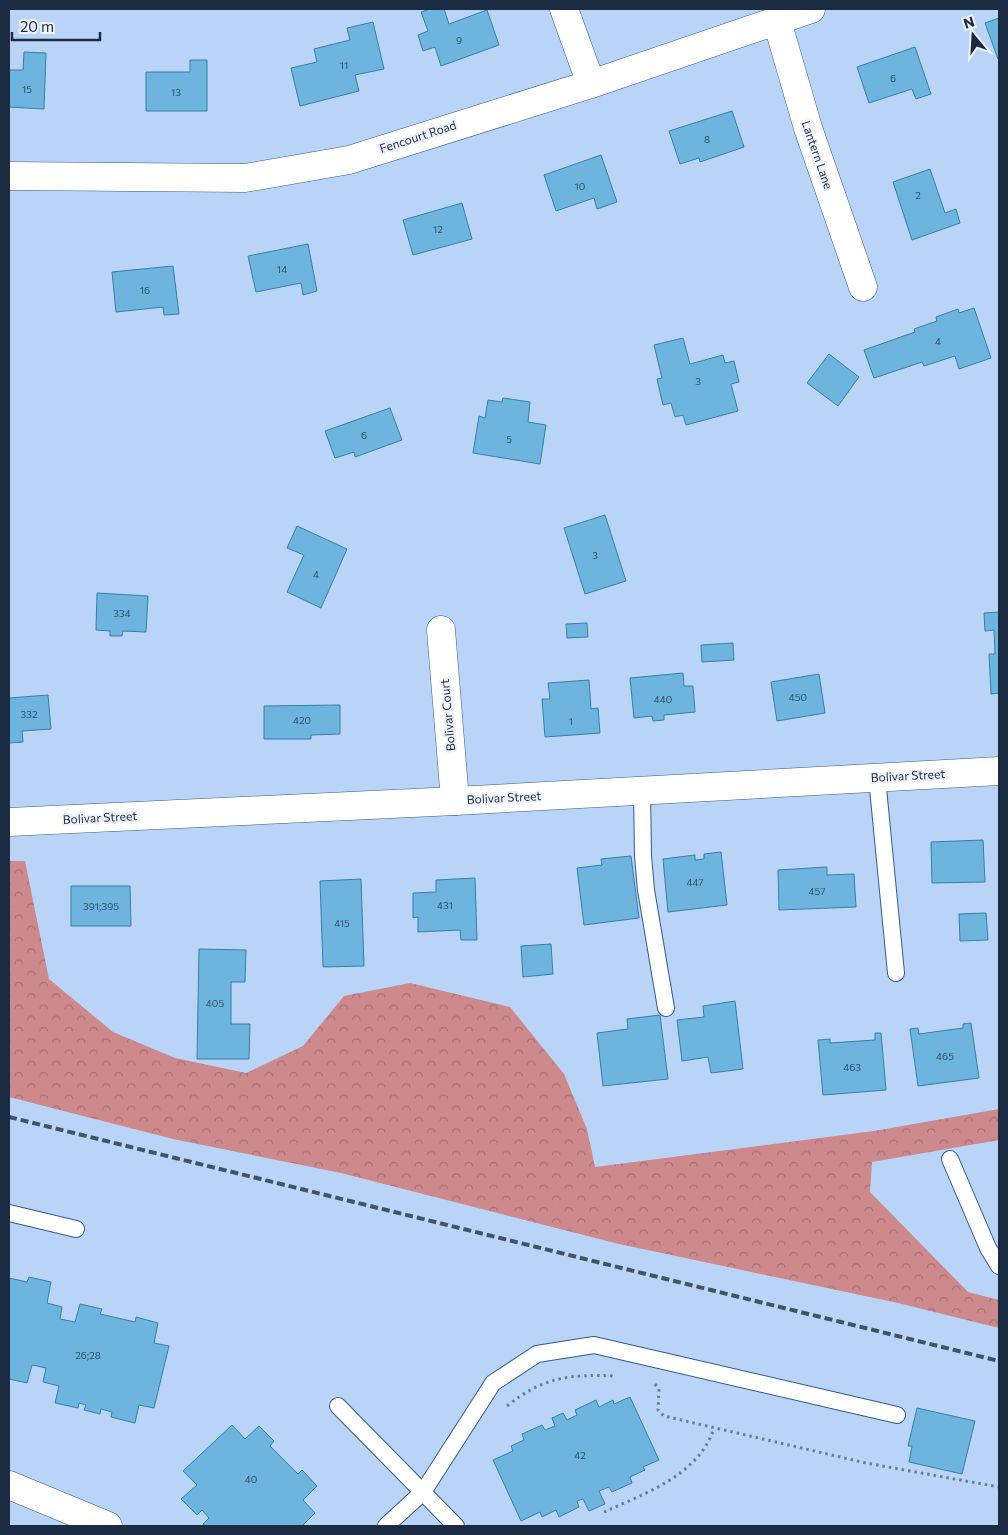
<svg xmlns="http://www.w3.org/2000/svg" width="1008" height="1535" viewBox="0 0 1008 1535" font-family="Commissioner,sans-serif">
<style>
.forest{fill:url(#forest-crowns)}
.building{fill:#6db4df;stroke:#367fa6}
.lines{fill:none;stroke-linecap:round;stroke-linejoin:round}
.service-casing{stroke:#335a8d;stroke-width:18}
.minor-casing{stroke:#335a8d;stroke-width:29}
.tertiary-casing{stroke:#335a8d;stroke-width:29}
.path{stroke:#687d9a;stroke-width:3;stroke-dasharray:2.5 4;stroke-linecap:butt}
.service{stroke:#fff;stroke-width:16}
.minor{stroke:#fff;stroke-width:28}
.tertiary{stroke:#fff;stroke-width:28}
.rail{stroke:#3f536c;stroke-width:4;stroke-dasharray:8 4;stroke-linecap:butt}
.labels{text-anchor:middle;stroke-width:4.5;stroke-linejoin:round;paint-order:stroke}
.number-label{font-size:10px;fill:#304e69}
.street-label{font-size:12px;fill:#1b2c42;stroke:#eff3f9}
</style>
<defs>
<pattern id="forest-crowns" width="20" height="18" patternUnits="userSpaceOnUse" patternTransform="scale(1.25)"><rect width="20" height="18" fill="#ce898d"/><path d="M2 6a3 3 0 1 1 6 0M12 15a3 3 0 1 1 6 0" fill="none" stroke="#a67075"/></pattern>
</defs>
<rect width="100%" height="100%" fill="#bad4f7"/>
<path class="forest" d="M9,861h16l24,118 64,53 62,26 71,15 57,-27 41,-50 66,-13 100,24 54,67 23,55 8,38 279,-36 125,-22v31l-127,22 -2,30 98,100 31,8v28l-101,-25 -279,-59 -278,-71 -168,-34 -164,-42z"/>
<path class="building" d="M430,9h14l5,15 38,-14 12,35 -58,21 -6,-19 -12,4 -5,-16 10,-4 -7,-19z
M999,18v40l-1,1 -13,-36z
M373,22l11,47 -29,6 4,16 -59,15 -9,-38 26,-6 -3,-13 36,-9 -3,-12z
M915,47l16,47 -15,5 -4,-10 -43,14 -12,-36z
M24,52l22,1 -2,56 -35,-2v-37h14z
M190,60h17v51h-61v-39h44z
M732,111l12,36 -44,15 -1,-4 -19,6 -11,-33z
M601,155l16,47 -20,7 -3,-11 -38,13 -12,-36z
M930,169l15,44 11,-4 4,14 -48,17 -19,-58z
M462,203l10,36 -59,16 -10,-35z
M308,244l9,47 -14,4 -2,-12 -45,9 -8,-36z
M173,266l6,48 -15,1 -1,-8 -47,5 -4,-40z
M974,308l17,50 -32,11 -4,-13 -31,10 -2,-4 -48,16 -10,-28 51,-18 -1,-3 23,-8 -1,-4 22,-8 1,4z
M683,338l7,26 33,-9 2,8 9,-2 5,21 -8,2 7,27 -52,14 -3,-10 -8,2 -4,-14 -8,2 -6,-26 5,-1 -8,-33z
M829,354l30,23 -21,29 -31,-23z
M503,398l27,4 -2,20 18,3 -6,39 -67,-11 6,-37 6,2 3,-18 14,2z
M390,408l12,32 -47,17 -1,-5 -19,6 -10,-27z
M605,515l21,66 -41,13 -21,-66z
M297,526l50,23 -26,59 -34,-16 17,-37 -17,-7z
M97,593l51,3 -2,36 -23,-1 -1,5h-12v-5l-14,-1z
M999,612v81l-8,1 -2,-40h6l-1,-24 -9,1 -1,-18z
M587,623l1,14 -21,1 -1,-14z
M733,643l1,17 -32,2 -1,-17z
M683,673l1,13h9l2,26 -31,3v5l-11,1 -1,-5 -18,2 -4,-40z
M819,674l6,39 -48,8 -6,-39z
M589,680l2,29 7,-1 2,25 -55,4 -3,-38h8l-2,-16z
M48,695l3,34 -29,2 1,11 -14,1v-45z
M340,705v29l-29,1v4h-47v-33z
M983,840l2,42 -53,1 -1,-41z
M721,852l6,53 -59,7 -5,-53 32,-4v5l9,-1v-5z
M631,856l8,62 -55,7 -7,-57 25,-3 -1,-6z
M827,867v8l27,-1 2,33 -77,3 -1,-40z
M475,878l2,62h-16l-1,-10 -42,2v-15l-5,1v-25l23,-1v-12z
M361,879l3,87 -41,1 -3,-86z
M71,886h59l1,40h-60z
M986,913l2,27 -28,1 -1,-27z
M551,944l2,30 -30,3 -2,-31z
M199,949l47,1 -1,32h-14v42h19l-1,35h-52z
M735,1001l8,68 -32,4 -3,-16 -26,4 -5,-41 27,-3 -1,-11z
M660,1015l8,64 -65,7 -6,-53 31,-4 -1,-10z
M971,1023l8,55 -61,8 -8,-57 8,-1 1,6 44,-6v-4z
M875,1033h6l5,57 -63,5 -5,-55 12,-1v4l45,-3z
M29,1277l22,5 -4,21 15,4 -2,12 15,3 5,-18 22,5 -2,5 35,8 1,-5 22,6 -4,20 15,3 -15,62 -15,-3 -4,18 -24,-6 1,-5 -11,-3 -1,5 -16,-4 2,-5 -7,-2 -1,5 -23,-5 4,-17 -16,-4 3,-14 -14,-3 -5,18 -18,-4v-101l18,4z
M630,1397l29,63 -16,7 2,3 -15,7 2,6 -20,9 -3,-5 -10,4 6,13 -16,7 -6,-12 -6,2 2,6 -20,10 -3,-7 -14,7 -2,-5 -19,9 -28,-61 20,-9 -2,-5 13,-6 -2,-6 20,-9 3,5 10,-4 -3,-8 11,-5 4,7 10,-5 -2,-5 21,-10 3,7 14,-7 1,4z
M917,1408l58,13 -13,53 -53,-12 3,-16h-4z
M232,1425l13,14 14,-13 15,15 -4,5 28,28 4,-4 15,16 -14,14 12,13 -13,13h-96l-3,-2 6,-6 -7,-8 -5,5 -16,-16 16,-14 -14,-14z"/>
<g class="lines">
<defs>
<path id="service" d="M877,778l19,195
M642,791l1,65 3,34 20,118
M950,1159l38,89 11,18
M9,1213l67,16
M338,1406l118,120
M386,1526l37,-34 70,-109 44,-29 57,-9 303,70"/>
<path id="minor" d="M564,9l27,75
M777,21l31,107 55,159
M9,176l236,2 104,-18 242,-76 220,-75
M441,630l14,171
M9,1485l99,41"/>
<path id="tertiary" d="M9,822l446,-21 544,-30"/>
</defs>
<use href="#service" class="service-casing"/>
<use href="#minor" class="minor-casing"/>
<use href="#tertiary" class="tertiary-casing"/>
<path class="path" d="M655,1384l4,5 -1,21 6,6 202,47 133,24
M507,1406c36,-29 63,-32 108,-30
M604,1512c42,-19 95,-37 110,-84"/>
<use href="#service" class="service"/>
<use href="#minor" class="minor"/>
<use href="#tertiary" class="tertiary"/>
<path class="rail" d="M9,1117l990,244"/>
</g>
<g class="labels">
<g class="number-label">
<text x="459" y="44">9</text>
<text x="344" y="69">11</text>
<text x="893" y="82">6</text>
<text x="27" y="93">15</text>
<text x="176" y="96">13</text>
<text x="707" y="143">8</text>
<text x="580" y="190">10</text>
<text x="918" y="199">2</text>
<text x="438" y="233">12</text>
<text x="282" y="273">14</text>
<text x="145" y="294">16</text>
<text x="938" y="345">4</text>
<text x="698" y="385">3</text>
<text x="364" y="439">6</text>
<text x="509" y="443">5</text>
<text x="595" y="559">3</text>
<text x="316" y="578">4</text>
<text x="122" y="617">334</text>
<text x="798" y="701">450</text>
<text x="663" y="703">440</text>
<text x="29" y="718">332</text>
<text x="302" y="724">420</text>
<text x="571" y="725">1</text>
<text x="695" y="886">447</text>
<text x="817" y="895">457</text>
<text x="445" y="909">431</text>
<text x="101" y="910">391;395</text>
<text x="342" y="927">415</text>
<text x="215" y="1007">405</text>
<text x="945" y="1060">465</text>
<text x="852" y="1071">463</text>
<text x="88" y="1359">26;28</text>
<text x="580" y="1459">42</text>
<text x="251" y="1483">40</text>
</g>
<g class="street-label">
<text transform="translate(418 137) rotate(-18)" y="4">Fencourt Road</text>
<text transform="translate(817 155) rotate(71)" y="4">Lantern Lane</text>
<text transform="translate(448 715) rotate(-95)" y="4">Bolivar Court</text>
<text transform="translate(908 776) rotate(-3)" y="4">Bolivar Street</text>
<text transform="translate(504 798) rotate(-3)" y="4">Bolivar Street</text>
<text transform="translate(100 818) rotate(-3)" y="4">Bolivar Street</text>
</g>
</g>
<rect width="1008" height="1535" fill="none" stroke="#1b2c42" stroke-width="20"/>
<g transform="translate(973 35) rotate(342)" stroke="#eff3f9" stroke-width="4" paint-order="stroke">
<path d="M0-4L9 19L0 12L-9 19Z" fill="#1b2c42"/>
<text y="-8" font-size="14" font-weight="bold" text-anchor="middle" fill="#1b2c42">N</text>
</g>
<path d="M12 32v8h88v-8" fill="none" stroke="#1b2c42" stroke-width="2.5"/>
<text x="20" y="32" font-size="15" fill="#1b2c42" stroke="#eff3f9" stroke-width="4" paint-order="stroke">20 m</text>
</svg>
